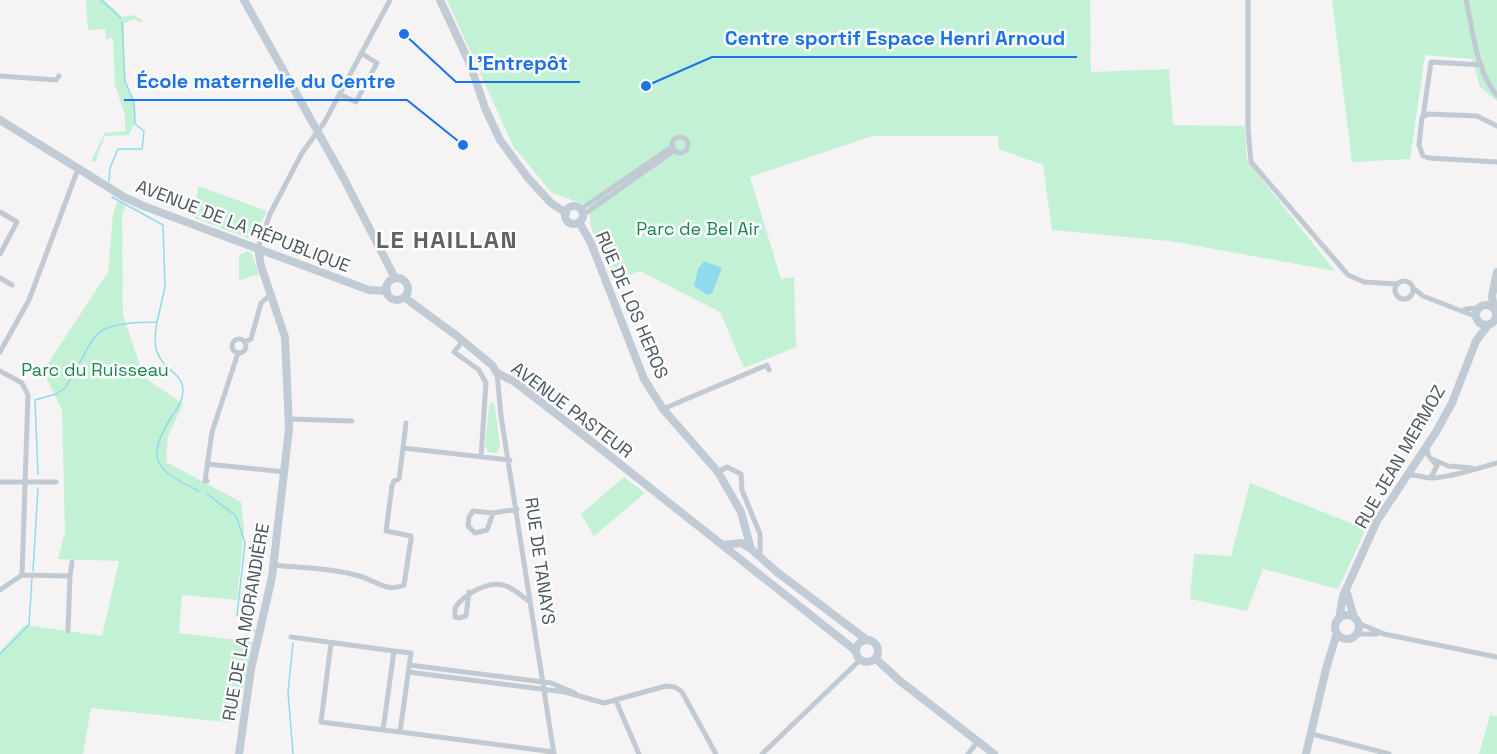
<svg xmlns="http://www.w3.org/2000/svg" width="1497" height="754" viewBox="0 0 1497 754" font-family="'Space Grotesk',sans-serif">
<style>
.green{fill:#c3f1d5}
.water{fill:#90daee}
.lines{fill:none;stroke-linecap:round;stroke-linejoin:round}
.stream{stroke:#90daee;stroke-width:1.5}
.street{stroke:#c1cad2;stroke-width:5}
.secondary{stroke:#c1cbd6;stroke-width:8}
.labels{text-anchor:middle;stroke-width:5;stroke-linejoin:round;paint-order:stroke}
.street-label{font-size:18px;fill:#4a5661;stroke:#fff}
.park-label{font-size:18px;fill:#17864f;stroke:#fff}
.district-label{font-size:24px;font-weight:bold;letter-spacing:1.5px;fill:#5f6368;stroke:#fff}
.leader{fill:none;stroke:#1a73e8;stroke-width:2}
.callout-dot{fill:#1a73e8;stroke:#fff;stroke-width:2}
.callout-label{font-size:20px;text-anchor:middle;font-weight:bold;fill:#1a73e8;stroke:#fff;stroke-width:5;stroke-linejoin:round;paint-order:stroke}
</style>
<rect width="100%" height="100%" fill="#f5f3f3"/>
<path class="green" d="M86,0h18l18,17 10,-2 11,5 -2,3 -7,-4 -10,4c1,18 -2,40 2,58 6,23 17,30 3,54l-24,1 -10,26 -4,-1 14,-28 20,-2v-16l-10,-30 -2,-47 -7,1 -1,-10 -17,1z
M447,0h643l1,72 78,-3 4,56 72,1 2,35 88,110 -165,-30 -118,-11 -9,-65 -44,-16 -1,-13h-126l-122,41 31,102 13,-2 2,70 -52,21 -24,-56 -80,-41 -25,9 -24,-52 -2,-22 -37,-13 -39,-47z
M1332,0h165v101l-17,-14 -8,-28 -47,-4 -15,104 -58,3z
M198,186l69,25 -12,24 -7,3 -54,-20z
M118,200l8,4 -4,12 1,99 21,62 39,27 -15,32 -2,26 75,40 3,26 -7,72 -55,-5 -3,38 74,9 -17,81 -145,-15 -8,46h-83v-103l25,-26 77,11 17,-75 -61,-2 7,-27 -3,-122 -19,-39 65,-99 5,-58z
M248,251l4,3 7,20 -20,7v-26z
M492,402l3,4 5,40 -3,7 -9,-1 -3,-6 4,-40z
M624,477l21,16 -51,43 -13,-22z
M1250,483l116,46 -28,60 -75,-20 -16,42 -57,-12 4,-45 37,2z
M1490,715l7,1v38h-18z"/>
<path class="water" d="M704,261l18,7 -10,25 -5,2 -13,-9 4,-17z"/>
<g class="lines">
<path class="stream" d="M101,0l20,18
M109,181l1,-13 8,-19h24l2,-18 -9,-7 -1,-22 -9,-21 -3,-59
M157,322c-2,12 -4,25 3,36 7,13 23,16 23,33 0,10 -6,17 -11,25 -28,45 -16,54 27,75
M38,474l-3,-74 21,-6 9,-6c34,-53 20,-66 92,-66l8,-35 -2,-62 -51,-28
M207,494l29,22 9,26 -8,73 19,17
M33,571l5,-83
M0,654l29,-29 3,-47
M293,754l-5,-62 5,-49"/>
<path class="street" d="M1248,0v128l3,34 97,113 16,7 33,2
M1466,0c7,30 10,72 31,95
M0,76l56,4 3,-4
M339,94l17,8 1,-2 20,-37 -16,-10
M1423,117l8,-55 51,3
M1497,126l-20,-10 -49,-2 -6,3 -3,28 4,11 6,2 68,4
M672 145a8 8 0 1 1 16 0a8 8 0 1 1-16 0Z
M581,209l92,-63
M0,212l17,10 -17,32
M583,215l92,-65
M258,248l12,-34 32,-61 22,-30 66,-123
M0,278l12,7
M1395 290a9 9 0 1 1 18 0a9 9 0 1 1-18 0Z
M1413,288l10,8 54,21
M1465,309l14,-1
M1496,312l1,1
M232 346a7 7 0 1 1 14 0a7 7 0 1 1-14 0Z
M463,341l-9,11 25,18 7,13 -5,74
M245,342l6,-3 10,-36 10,-9
M0,352l29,-52 49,-131
M0,371l22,12 6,12 -6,180 -22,15
M497,373l4,43 53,338
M663,409l104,-44 2,5
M289,419l63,2
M403,448l3,-25
M1427,448l1,7 9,11 -6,11
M1434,460l14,6 24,2
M207,464l78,8
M718,472l9,-5 14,7 1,16 18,44v22
M1406,476c10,-3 18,3 28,2 22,-2 42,-9 63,-15
M207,481h-2l7,-49 26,-79
M0,482h56
M493,513l-6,17 -12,3 -7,-7 1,-9 4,-6 20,2 24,-4
M273,565c28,3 60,3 86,11 16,4 27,17 45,9l7,-46v-3l-25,-5 6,-45 2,-5 5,-2 4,-31 107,12
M22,575l48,1 -2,55
M70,576l2,-14
M469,592l-3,24 -7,2 -4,-1v-9c8,-13 34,-29 51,-22 8,3 17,11 24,16
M1358,623l26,11 113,23
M1357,634h20
M291,637l103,14
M331,643l-10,79 62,8
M394,651l17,2 -11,79 -17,-2z
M409,665l142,18 24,10
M408,672l157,20 39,11 62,-17 9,1 7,5 34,62
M616,701l23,53
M400,732l154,20
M1312,734l77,20
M762,754l98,-94
M968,754l10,-13"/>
<path class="secondary" d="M244,0l99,177 52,101
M440,0l30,64 15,44 15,32 28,38 23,25 15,10
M0,120l124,77 22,10 223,83 18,1
M565 215a9 9 0 1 1 18 0a9 9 0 1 1-18 0Z
M579,222l12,21 53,136 19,30 55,63 23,40 10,37
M386 289a11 11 0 1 1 22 0a11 11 0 1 1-22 0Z
M404,297l53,39 35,29 5,8 18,9 76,59 265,210
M1476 315a10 10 0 1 1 20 0a10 10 0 1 1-20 0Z
M1494,308l-2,-12 5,-24
M723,545l18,-2 10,6 26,23 90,68
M1347,593l7,24
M1335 627a12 12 0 1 1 24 0a12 12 0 1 1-24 0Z
M1339,619l4,-23 34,-75 59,-89 16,-29 24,-62 13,-17
M856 651a11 11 0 1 1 22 0a11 11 0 1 1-22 0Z
M876,659l24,22 94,73
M239,754l12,-85 21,-92 17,-148 -4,-92 -24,-71 -3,-18
M1306,754l20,-85 11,-36"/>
</g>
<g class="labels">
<g class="street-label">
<text transform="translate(243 226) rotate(21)" y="6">AVENUE DE LA RÉPUBLIQUE</text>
<text transform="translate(632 305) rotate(67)" y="6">RUE DE LOS HEROS</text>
<text transform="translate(572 410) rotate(37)" y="6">AVENUE PASTEUR</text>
<text transform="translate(1400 457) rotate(-60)" y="6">RUE JEAN MERMOZ</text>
<text transform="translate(540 561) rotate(82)" y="6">RUE DE TANAYS</text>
<text transform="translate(246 622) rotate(-80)" y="6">RUE DE LA MORANDIÈRE</text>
</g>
<g class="park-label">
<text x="698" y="235">Parc de Bel Air</text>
<text x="95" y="376">Parc du Ruisseau</text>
</g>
<g class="district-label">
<text x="447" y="248">LE HAILLAN</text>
</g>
</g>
<path class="leader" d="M646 86L712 57H1077M404 34L456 82H580M463 145L407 100H124"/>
<g class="callout-dot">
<circle cx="646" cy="86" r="6"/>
<circle cx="404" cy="34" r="6"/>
<circle cx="463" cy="145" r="6"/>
</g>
<g class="callout-label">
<text x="895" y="45">Centre sportif Espace Henri Arnoud</text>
<text x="518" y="70">L’Entrepôt</text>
<text x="266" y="88">École maternelle du Centre</text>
</g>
</svg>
